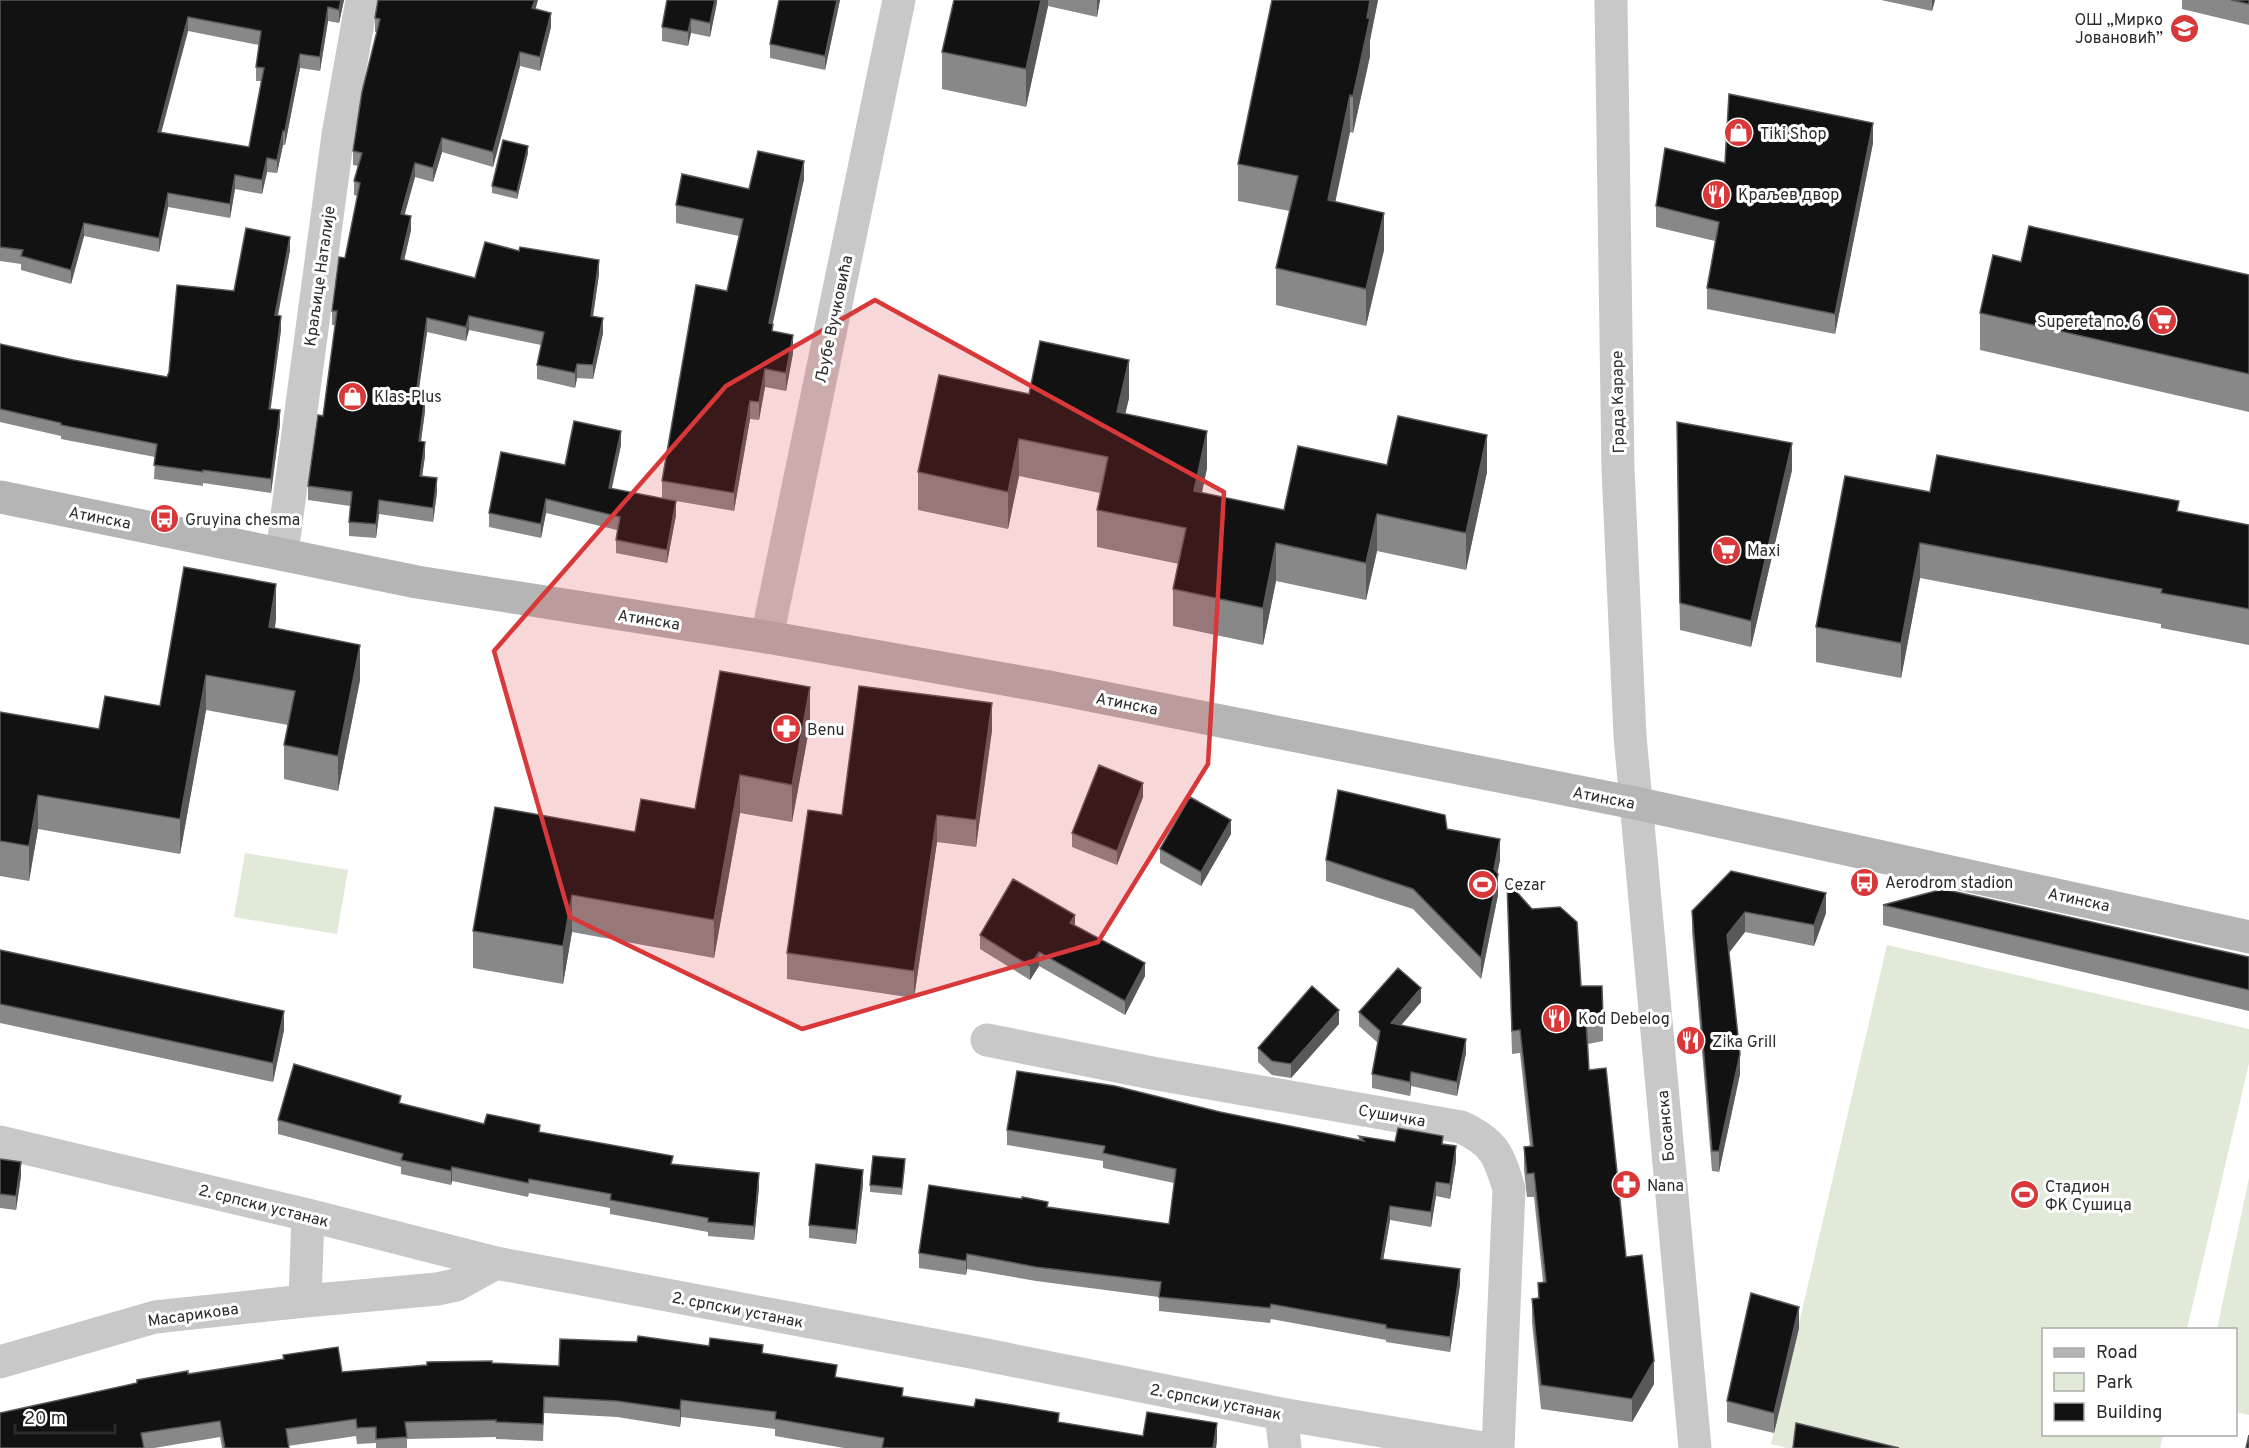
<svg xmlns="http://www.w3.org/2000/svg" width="2249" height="1448" viewBox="0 0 2249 1448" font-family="Overpass,sans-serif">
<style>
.green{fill:#e1e9d9}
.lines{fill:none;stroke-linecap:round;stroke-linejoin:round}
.street{stroke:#c8c8c8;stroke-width:33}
.secondary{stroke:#b5b5b5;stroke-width:33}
.wall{fill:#888;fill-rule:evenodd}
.shaded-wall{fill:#595959}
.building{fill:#121212;stroke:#595959;stroke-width:1.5;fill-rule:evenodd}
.marked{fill:#d83839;fill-opacity:0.2;stroke:#d83839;stroke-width:4.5;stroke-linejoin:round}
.labels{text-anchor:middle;stroke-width:6;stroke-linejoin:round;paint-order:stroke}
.poi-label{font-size:16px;fill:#2b2b2b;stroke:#fff;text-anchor:start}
.street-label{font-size:16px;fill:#2b2b2b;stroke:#fff}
</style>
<rect width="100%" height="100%" fill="#fff"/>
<path class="green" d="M245,853l103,17 -11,64 -103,-17z
M1887,945l362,84v34l-62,266 -143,1v104l119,1 -3,13h-373l-16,-4z
M2249,1178v237l-13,-3v-82l-19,-1z"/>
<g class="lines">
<path class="street" d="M1611,0l7,469 12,267 65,712
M282,553l56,-418 24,-135
M767,637l132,-637
M987,1040l165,33 309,54c33,15 38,28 48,62l-11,259
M0,1142l308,73 188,48 480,90 305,61 202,34
M305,1301l132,-12 19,-4 40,-22
M0,1362l155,-45 150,-16 3,-86
M1281,1414l4,34"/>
<path class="secondary" d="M0,497l417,85 350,55 282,50 586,116 614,134"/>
</g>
<path class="wall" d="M0,0h344l-5,23 -11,-2 -8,50 -20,-3 -15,77h-2l-6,28 -10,-1 -5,22 -27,-5 -5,29 -62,-11 -9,45 -75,-16 -13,48 -50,-14v-6l-21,-3zM188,31l71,14 -3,22v14h5l-12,66 -88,-15z
M717,0l-7,37 -19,-4 -3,13 -26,-5v-14z
M779,0h61l-15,70 -55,-12v-14z
M954,0h146l-3,17 -49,-11 -22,101 -84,-18v-37z
M1272,0h106l-8,40v16l-17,77 -3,-1 -15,69 49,49 -18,76 -90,-21v-37l14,-57 -52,-10v-37z
M1881,0h54l-3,11z
M2182,0h67v25l-67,-16z
M536,9l15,18 -11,44 -20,-5 -27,101 -51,-15 -9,30 -18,-5 -11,38 7,15 -7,30 71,18 124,-4 -6,42 10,17 -10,46 -16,-1 -2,10 -38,-9v-14l4,-20 -72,-15 -3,11 -39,-9 -9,64 7,15 -4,30 4,15 -3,20 15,16 -4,30 -54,-8 -3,24 -27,-2v-14l1,-16 -42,-6v-14l15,-70 12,-91h-3v-14l13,-53 12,-62 -3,-1v-14l4,-15 -5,-1v-14l24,-119h-2v-14z
M1873,143l-38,191 -128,-25v-21l8,-47 -59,-14v-21l69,-43z
M528,153l-11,46 -25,-6v-7z
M804,179l-32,145 1,7 20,22 -7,38 -21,-4 -6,33 -9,-1 -16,92 -58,-10v14l-9,48 -51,-10v-13l1,-10 -71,-17 -5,25 -52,-11v-14l76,-48 56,-20 -10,44 51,10v-18l65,-190 12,-55 -63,-13v-18z
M290,250l-12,66 3,14 -11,79 10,15 -9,69 -68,-10v3l-49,-7 1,-22 -94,-18v-3l-61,-14v-78l73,16 94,17 67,-86z
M2021,262l228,13v137l-269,-62v-37z
M1029,394l100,4 -4,16 82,54 -5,25 82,17 103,-45 100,7 -21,98 -89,-19 -11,49 -90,-19 -13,64 -90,-19v-37l6,-25 -82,-17v-37l3,-17 -81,-17 -11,53 -90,-19v-38z
M1677,449l115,21 -41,177 -71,-17z
M1930,492l249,20 70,13v120l-88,-17v-4l-241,-46 -19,100 -85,-16v-35z
M276,619l-1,9 85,52 -22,111 -54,-12v-34l4,-20 -82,-15 -26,144 -142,-25 -9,52 -29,-5v-164l99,17 61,-23z
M810,724l-18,98 -52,-9 -26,145 -142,-26 -9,52 -90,-16v-37l162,-99 60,-23z
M992,730l-16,117 -39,-5 -23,156 -127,-19v-26l55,-138z
M1143,797l-26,68 -45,-18v-14z
M1447,829l53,31 -3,13 1,22 -17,84 -68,-70 -87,-28v-21z
M1231,834l-30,52 -41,-23v-14z
M1507,881l96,137v23l-15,3 1,26 37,187 28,127 -22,38 -91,-13 -9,-86v-24l6,-1v-15l5,-1 -9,-85h-7l-3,-27v-23l6,-1 -10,-93 -8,1z
M1883,905l366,52v54l-366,-86z
M1692,911l134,2 -12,33 -69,-14 -16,21 11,121 -21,98 -7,-1 -20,-239z
M1075,926l70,50 -20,39 -86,-49 -9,14 -50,-31v-14z
M0,950l284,80 -11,52 -273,-59z
M1421,1002l-20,23 65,28 -9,43 -46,-10 -1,10 -38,-8v-14l6,-31 -19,-17v-14z
M1339,1024l-48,54 -19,-3 -14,-13v-14z
M401,1104l83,20 56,8 133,33 86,22 -5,53 -46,-4v-4l-98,-18v-6l-81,-15 -1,4 -76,-16 -1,4 -50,-11v-7l-123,-33v-14z
M1220,1112l139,28v-4l36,6 48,2 13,17 -6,38 -14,-3 -5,31 -41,-7 -7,39 77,25 -10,68 -64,-10v-2l-115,-21 -1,4 -111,-12v-14l-123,-16 -69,-12 -1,6 -47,-7v-15l129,-46 121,17 5,-41 -71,-15v-7l-96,-16v-15z
M0,1159l21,17 -5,34 -16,-2z
M905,1166l-3,29 -32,-3v-7z
M863,1184l-7,60 -47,-6v-13z
M1799,1328l-25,105 -47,-11v-21z
M709,1346l54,7 74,25 66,18 240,40 74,3 -1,9h-372l-69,-12v-7l-94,-12 -1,10 -63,-10 -73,-4 -1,28 -47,-2v-2l-89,2v9h-31v-5l-19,1 -1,-8 -68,10 1,2h-67l-2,-11 -66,11h-154l188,-74 95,-15v-4l59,17 150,-9 67,3z"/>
<path class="shaded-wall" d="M341,0h3l-5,23v-13z
M535,0h3l-6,22v-14z
M715,0h2v3l-7,34v-14z
M837,0h3l-15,70v-14z
M1041,0h7v6l-22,101v-38z
M1097,0h3l-3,17z
M1370,0h8l-8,40v16l-17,77v-37z
M1932,0h3l-3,11z
M328,7v14l-8,50v-14z
M551,13v14l-11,44v-14z
M188,17v14l-30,114v-13z
M691,19v14l-3,13v-14z
M520,52v14l-27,101v-15z
M300,54v14l-15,77v-14z
M1350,95v37l-22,105v-37z
M1873,123v20l-38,191v-20z
M283,131v14l-6,28v-13z
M442,138v14l-9,30v-14z
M528,146v7l-11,46v-7z
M267,158v14l-5,22v-14z
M804,161v18l-35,162v-18z
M415,163v14l-14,51v-14z
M235,175v14l-5,29v-14z
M168,193v14l-9,45v-14z
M1384,213v37l-18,76v-37z
M411,216v14l-10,44v-15z
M84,223v13l-13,48v-14z
M290,237v13l-15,79v-14z
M599,260v14l-8,56v-14z
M281,316v14l-12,92v-13z
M469,316v14l-3,11v-14z
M427,318v14l-11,77v-14z
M603,318v15l-10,46v-14z
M793,335v18l-7,38v-18z
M1129,360v38l-12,51v-37z
M577,364v14l-2,10v-15z
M765,369v18l-6,33v-18z
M425,397v14l-6,44v-14z
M750,401v18l-16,92v-18z
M280,410v14l-9,69v-14z
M621,431v14l-12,57v-14z
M1207,431v37l-13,61v-38z
M1487,435v37l-21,98v-37z
M1019,439v37l-11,53v-37z
M425,442v14l-5,34v-14z
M1792,443v27l-41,177v-26z
M437,478v14l-4,30v-14z
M546,499v14l-5,25v-14z
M379,500v14l-3,24v-14z
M676,501v14l-9,48v-13z
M1377,514v37l-11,49v-37z
M1276,543v38l-13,64v-37z
M1920,543v35l-19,100v-35z
M276,584v35l-7,43v-35z
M360,645v35l-22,111v-35z
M206,675v35l-26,144v-35z
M810,687v37l-18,98v-37z
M992,703v27l-16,117v-27z
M740,775v38l-26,145v-38z
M1143,783v14l-26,68v-14z
M38,795v34l-9,52v-35z
M937,815v27l-23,156v-27z
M1231,820v14l-30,52v-14z
M1500,839v21l-6,30v-21z
M1498,874v21l-17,84v-21z
M1826,893v20l-12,33v-21z
M572,895v37l-9,52v-38z
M1745,912v20l-18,23v-20z
M1075,915v14l-5,-6z
M1039,952v14l-9,14v-14z
M1145,963v13l-20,39v-14z
M1421,988v14l-30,35v-14z
M1339,1010v14l-48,54v-14z
M284,1011v19l-11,52v-19z
M1466,1039v14l-9,43v-14z
M1740,1054v20l-21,98v-21z
M1411,1072v14l-1,10v-14z
M1456,1146v15l-6,38v-15z
M21,1162v14l-5,34v-14z
M452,1167v14l-1,4v-14z
M863,1170v14l-7,60v-14z
M759,1173v14l-5,53v-14z
M1436,1182v14l-5,31v-15z
M1390,1206v14l-9,53v-14z
M967,1254v15l-1,6v-14z
M1460,1269v15l-10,68v-15z
M1799,1307v21l-25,105v-20z
M1654,1361v23l-22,38v-23z
M681,1400v17l-1,10v-17z
M1217,1423v16l-1,9h-3z"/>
<path class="building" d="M0,0h341l-2,10 -11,-3 -8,50 -20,-3 -15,77h-2l-6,29 -10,-2 -5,22 -27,-5 -5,29 -62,-11 -9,45 -75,-15 -13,47 -50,-14 2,-6 -23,-3zM188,17l73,14 -5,36 8,1 -15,79 -91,-15z
M378,0h157l-3,8 19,5 -11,44 -20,-5 -27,100 -51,-14 -9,30 -18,-5 -14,51 10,2 -10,43 74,19 10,-36 34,9 1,-4 79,13 -8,56 12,2 -10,47 -16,-1 -2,9 -38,-8 7,-33 -75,-16 -3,11 -39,-9 -11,77 9,2 -6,44 6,1 -5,34 17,2 -4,30 -54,-8 -3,24 -27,-2 3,-30 -44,-6 10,-71 5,1 14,-105h-5l7,-54 6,1 15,-75 -6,-2 8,-28 -9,-2 9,-59 18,-73 -5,-1z
M667,0h48l-5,23 -19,-4 -3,13 -26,-5z
M779,0h58l-12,56 -55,-12z
M954,0h87l-15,69 -84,-17z
M1272,0h98l-3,18h3l-17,78 -3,-1 -22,105 56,13 -18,76 -90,-21 22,-92 -60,-12z
M2231,0h18v4z
M1729,94l144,29 -38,191 -128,-26 12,-66 -63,-16 9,-58 60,15z
M503,140l25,6 -11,46 -25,-6z
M758,151l46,10 -35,162 4,1 -1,7 21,4 -7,38 -21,-4 -6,33 -9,-1 -16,92 -72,-12 34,-196 31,6 16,-72 -67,-14 6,-31 67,15z
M2029,226l220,49v99l-269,-61 13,-58 28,7z
M246,228l44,9 -15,78 6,1 -12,93 11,1 -9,69 -68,-9v2l-49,-7 3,-21 -96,-19v-2l-61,-14v-65l73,16 94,17 2,-5 8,-87 57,6z
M1040,341l89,19 -12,52 90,19 -13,60 90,19 14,-64 89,19 11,-49 89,19 -21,98 -89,-19 -11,49 -90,-20 -13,65 -90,-19 13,-61 -89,-18 11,-53 -89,-18 -11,53 -90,-20 21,-97 90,19z
M574,421l47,10 -12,57 67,13 -9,49 -51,-10 4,-23 -74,-18 -5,25 -52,-11 12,-61 64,13z
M1677,422l115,21 -41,178 -71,-18z
M1937,455l242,46 -2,10 72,14v84l-88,-16 1,-4 -242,-46 -19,100 -85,-16 29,-151 85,16z
M184,567l92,17 -7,43 91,18 -22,111 -54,-11 11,-54 -89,-16 -26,144 -142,-24 -9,51 -29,-5v-129l99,17 6,-33 55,10z
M720,671l90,16 -18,98 -52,-10 -26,145 -142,-25 -9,51 -90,-15 22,-124 140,25 6,-33 54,10z
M859,686l133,17 -16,117 -39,-5 -23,156 -127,-18 21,-143 34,5z
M1099,765l44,18 -26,68 -45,-18z
M1338,790l107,25 2,14 53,10 -6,30 4,5 -17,84 -68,-69 -87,-29z
M1190,797l41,23 -30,52 -41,-23z
M1731,871l95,22 -12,32 -69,-13 -18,23 13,119 -21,97h-7l-20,-240z
M1013,879l62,36 -5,8 75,40 -20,38 -86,-49 -9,14 -50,-31z
M1507,881l25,28 28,-2 17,15 4,64h21l1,32 -17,2 3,50 17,-2 20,189 16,-2 12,106 -22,38 -91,-14 -9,-86 7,-1 -1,-15 8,-1 -12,-109 -7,1 -3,-27 9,-1 -13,-116 -8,1z
M1943,889l306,68v33l-366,-85z
M0,950l284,61 -11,52 -273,-59z
M1398,968l23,20 -30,35 75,16 -9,43 -46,-10 -1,10 -38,-8 8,-43 -21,-19z
M1312,986l27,24 -48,54 -19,-3 -14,-13z
M294,1064l107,32 -2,7 85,21 3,-10 53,11 -1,7 134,24 -2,8 88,9 -5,53 -46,-4v-4l-98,-18 1,-6 -82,-15 -1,4 -76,-16 -1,4 -50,-11 2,-6 -125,-34z
M1017,1071l98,15 105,26 144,29 -5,-5 36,6 3,-14 45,8 -1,8 14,2 -6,38 -14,-2 -5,30 -41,-6 -9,53 79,10 -10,68 -64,-9v-3l-115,-21 -1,4 -111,-11 2,-15 -125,-15 -69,-13 -1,7 -47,-8 10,-68 93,14v-2l26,5 -1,5 122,17 7,-55 -73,-16 2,-7 -98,-16z
M873,1156l32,3 -3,29 -32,-3z
M0,1159l21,3 -5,34 -16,-2z
M816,1164l47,6 -7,60 -47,-5z
M1751,1293l48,14 -25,106 -47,-12z
M638,1336l71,10 1,-8 53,7 -1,8 75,12 -2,12 68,11 -1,8 72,11 2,-8 83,14 -1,9 85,14 4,-24 70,11 -4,25h-331l2,-10 -109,-19 1,-7 -95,-12 -1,10 -63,-9 -73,-4 -1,27 -47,-2v-2l-91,2 2,15 -31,2v-12l-19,1 -1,-9 -70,10 3,19h-64l-5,-27 -79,12 3,15h-144v-35l137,-30v-3l51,-9v3l96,-15 -1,-4 55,-8 4,25 85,-7v-3l65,-1v2l67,3 1,-27 77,3z
M1796,1423l103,25h-106z
M2249,1435v13h-3z"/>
<path class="marked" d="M875,300l349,192 -16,272 -110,178 -296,87 -232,-112 -76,-266 232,-265z"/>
<defs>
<symbol id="school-disc" viewBox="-11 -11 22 22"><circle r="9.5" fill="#d83839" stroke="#fff"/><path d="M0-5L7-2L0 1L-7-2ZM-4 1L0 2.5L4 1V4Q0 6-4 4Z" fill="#fff"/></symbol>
<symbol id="shop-disc" viewBox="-11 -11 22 22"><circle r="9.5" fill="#d83839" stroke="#fff"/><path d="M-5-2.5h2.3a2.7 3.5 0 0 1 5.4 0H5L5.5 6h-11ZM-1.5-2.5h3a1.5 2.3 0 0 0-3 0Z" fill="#fff"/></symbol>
<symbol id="restaurant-disc" viewBox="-11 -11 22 22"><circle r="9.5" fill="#d83839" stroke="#fff"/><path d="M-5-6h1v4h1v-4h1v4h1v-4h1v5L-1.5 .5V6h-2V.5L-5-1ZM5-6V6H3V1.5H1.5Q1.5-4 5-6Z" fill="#fff"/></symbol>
<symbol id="supermarket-disc" viewBox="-11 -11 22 22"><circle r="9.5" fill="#d83839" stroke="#fff"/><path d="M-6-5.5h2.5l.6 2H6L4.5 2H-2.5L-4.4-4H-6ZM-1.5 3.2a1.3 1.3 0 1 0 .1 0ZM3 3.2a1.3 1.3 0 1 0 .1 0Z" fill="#fff"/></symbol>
<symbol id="bus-disc" viewBox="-11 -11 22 22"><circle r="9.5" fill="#d83839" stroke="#fff"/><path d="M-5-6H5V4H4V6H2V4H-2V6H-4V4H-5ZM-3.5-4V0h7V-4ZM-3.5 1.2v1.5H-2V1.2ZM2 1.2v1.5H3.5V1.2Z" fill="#fff"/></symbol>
<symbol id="pharmacy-disc" viewBox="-11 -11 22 22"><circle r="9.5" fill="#d83839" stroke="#fff"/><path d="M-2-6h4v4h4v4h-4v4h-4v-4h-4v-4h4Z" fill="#fff"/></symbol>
<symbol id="stadium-disc" viewBox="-11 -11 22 22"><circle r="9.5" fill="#d83839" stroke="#fff"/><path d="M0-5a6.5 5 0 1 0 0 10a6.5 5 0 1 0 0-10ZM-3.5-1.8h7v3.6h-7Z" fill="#fff"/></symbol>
</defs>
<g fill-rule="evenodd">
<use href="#school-disc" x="2168" y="12" width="33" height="33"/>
<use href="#shop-disc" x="1722" y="116" width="33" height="33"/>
<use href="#restaurant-disc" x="1700" y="178" width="33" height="33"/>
<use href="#supermarket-disc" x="2146" y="304" width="33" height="33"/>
<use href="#shop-disc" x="336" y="380" width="33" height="33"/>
<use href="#bus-disc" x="148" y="502" width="33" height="33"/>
<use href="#supermarket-disc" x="1710" y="534" width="33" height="33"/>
<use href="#pharmacy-disc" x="770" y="712" width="33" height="33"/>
<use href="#bus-disc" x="1848" y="866" width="33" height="33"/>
<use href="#stadium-disc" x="1466" y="868" width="33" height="33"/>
<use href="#restaurant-disc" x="1540" y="1002" width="33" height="33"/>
<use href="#restaurant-disc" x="1674" y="1024" width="33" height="33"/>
<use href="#pharmacy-disc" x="1610" y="1168" width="33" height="33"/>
<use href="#stadium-disc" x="2008" y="1178" width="33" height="33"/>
</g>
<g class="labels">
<g class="poi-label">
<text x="2163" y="25" text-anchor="end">ОШ „Мирко<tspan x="2163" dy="18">Јовановић”</tspan></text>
<text x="1760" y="139">Tiki Shop</text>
<text x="1738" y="200">Краљев двор</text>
<text x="2141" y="327" text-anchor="end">Supereta no. 6</text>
<text x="374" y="402">Klas-Plus</text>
<text x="185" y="525">Gruyina chesma</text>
<text x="1747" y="556">Maxi</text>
<text x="807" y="735">Benu</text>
<text x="1885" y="888">Aerodrom stadion</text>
<text x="1504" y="890">Cezar</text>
<text x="1578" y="1024">Kod Debelog</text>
<text x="1712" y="1047">Zika Grill</text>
<text x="1647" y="1191">Nana</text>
<text x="2045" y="1192">Стадион<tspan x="2045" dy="18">ФК Сушица</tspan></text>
</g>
<g class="street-label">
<text transform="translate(319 276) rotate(-82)" y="6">Краљице Наталије</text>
<text transform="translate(833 319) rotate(-78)" y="6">Љубе Вучковића</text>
<text transform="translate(1617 402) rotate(-91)" y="6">Града Караре</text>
<text transform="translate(100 517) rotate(11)" y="6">Атинска</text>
<text transform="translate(649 619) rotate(9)" y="6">Атинска</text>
<text transform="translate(1127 703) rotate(11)" y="6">Атинска</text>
<text transform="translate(1604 797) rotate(11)" y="6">Атинска</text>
<text transform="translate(2079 899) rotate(12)" y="6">Атинска</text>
<text transform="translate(1392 1115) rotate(10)" y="6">Сушичка</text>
<text transform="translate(1665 1126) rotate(-95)" y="6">Босанска</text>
<text transform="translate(264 1205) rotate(14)" y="6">2. српски устанак</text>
<text transform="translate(738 1309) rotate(11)" y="6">2. српски устанак</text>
<text transform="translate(193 1314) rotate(-8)" y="6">Масарикова</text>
<text transform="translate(1216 1401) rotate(11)" y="6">2. српски устанак</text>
</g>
</g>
<rect x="2042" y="1328" width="195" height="108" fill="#ffffff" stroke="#aaaaaa" stroke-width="1.5"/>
<rect x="2054" y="1348" width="30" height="9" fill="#b5b5b5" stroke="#aaaaaa" stroke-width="1.5"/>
<text x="2096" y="1358" font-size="18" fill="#2b2b2b">Road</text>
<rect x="2054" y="1373" width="30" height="18" fill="#e1e9d9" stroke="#aaaaaa" stroke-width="1.5"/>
<text x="2096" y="1388" font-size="18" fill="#2b2b2b">Park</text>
<rect x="2054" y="1403" width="30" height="18" fill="#121212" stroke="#aaaaaa" stroke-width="1.5"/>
<text x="2096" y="1418" font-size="18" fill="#2b2b2b">Building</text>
<path d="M15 1424v9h100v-9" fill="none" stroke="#2b2b2b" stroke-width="3"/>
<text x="24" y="1424" font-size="18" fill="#2b2b2b" stroke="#ffffff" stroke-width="4.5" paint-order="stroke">20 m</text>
</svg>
